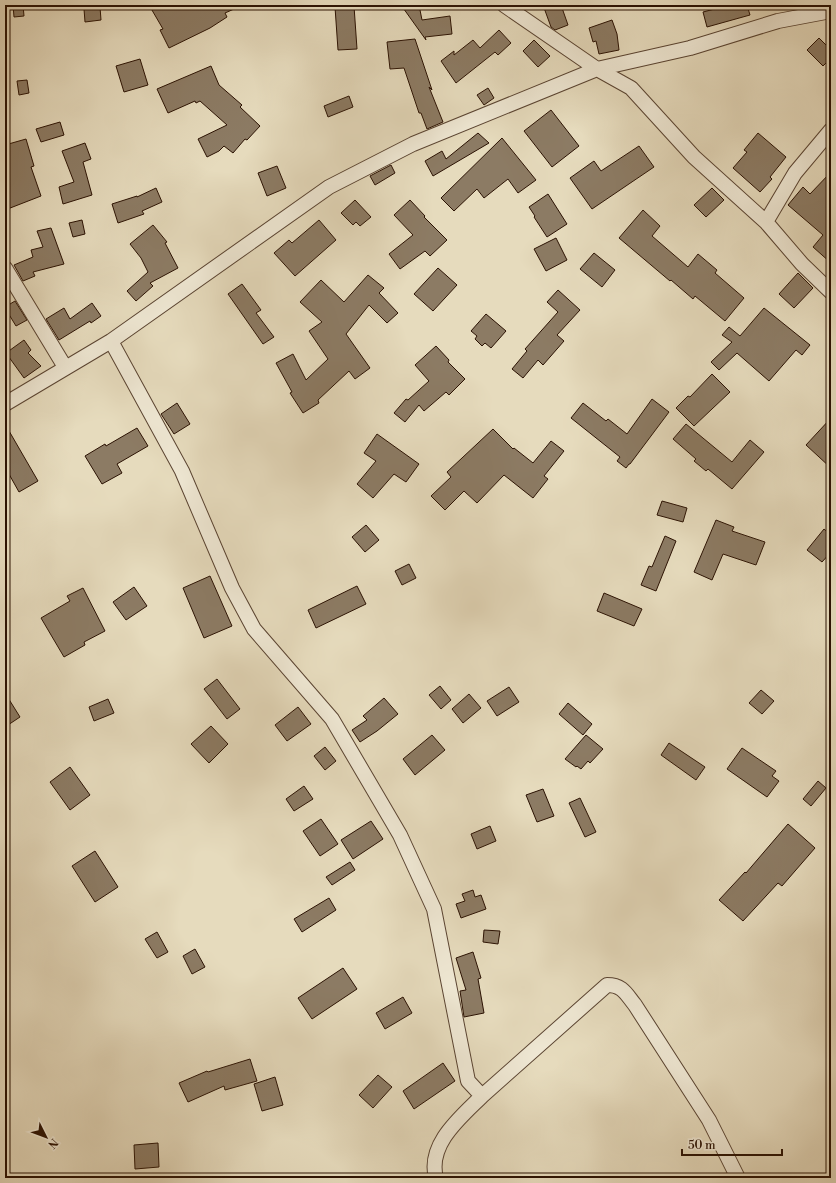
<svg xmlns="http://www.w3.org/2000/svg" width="836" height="1183" viewBox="0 0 836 1183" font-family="'Libre Bodoni',serif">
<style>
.building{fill:#8c7b64;stroke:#2b1203}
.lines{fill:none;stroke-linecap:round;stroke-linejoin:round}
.minor-casing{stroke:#5a4432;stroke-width:16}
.minor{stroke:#efe8d4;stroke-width:14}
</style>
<rect width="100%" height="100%" fill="#e6dbbd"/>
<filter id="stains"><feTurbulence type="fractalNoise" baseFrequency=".005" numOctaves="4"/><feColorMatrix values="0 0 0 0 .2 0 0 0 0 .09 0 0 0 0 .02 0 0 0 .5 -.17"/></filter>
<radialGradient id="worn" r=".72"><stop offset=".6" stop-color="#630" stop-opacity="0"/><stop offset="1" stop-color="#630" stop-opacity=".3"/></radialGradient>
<path class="building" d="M13,5h10l1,11 -10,1z
M149,5h94l-18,8 2,4 -17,11 -41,20 -9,-18 3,-1z
M401,5h18l3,15 28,-4 2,18 -27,3 1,3z
M543,5h18l7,20 -13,5 -4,-3z
M730,5h17l3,10 -43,12 -4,-15z
M354,6l3,43 -19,1 -3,-43z
M100,7l1,13 -16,2 -1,-13z
M612,20l5,14 2,16 -20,4 -3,-13 -3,1 -4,-14z
M499,30l12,13 -13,12 -3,-3 -39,31 -15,-22 13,-10v4l19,-15 7,8z
M819,38l12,12v8l-8,8 -16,-16z
M415,39l17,51 -3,-3 14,35 -16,7 -6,-16h-2l-15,-45 -14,1 -3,-27z
M534,40l16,16 -12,11 -15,-16z
M140,59l8,26 -24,7 -8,-26z
M211,66l8,19 23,20 -2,2 20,19 -13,14 -2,-1 -12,14 -9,-7 -5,5 -12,6 -9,-18 29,-14 -27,-24 -4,2 -1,-2 -27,12 -11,-24z
M27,80l2,13 -10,2 -2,-14z
M488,88l6,10 -10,7 -7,-10z
M349,96l4,11 -25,10 -4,-11z
M551,110l28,36 -27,21 -28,-36z
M60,122l4,13 -23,7 -5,-13z
M478,133l11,10 -56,33 -8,-15 17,-10 4,8z
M758,133l28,24 -16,20 2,2 -12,13 -27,-24 14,-16 -3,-2z
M502,138l34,42 -18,13 -10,-14 -24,19 -7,-9 -23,22 -13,-13z
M26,139l8,27 -3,1 10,29 -36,14v-65z
M85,143l6,16 -8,3 9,33 -29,9 -4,-17 15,-5 -12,-31z
M639,146l15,21 -62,42 -22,-31 24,-17 7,10z
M391,165l4,8 -20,12 -5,-9z
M277,166l9,22 -19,8 -9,-23z
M831,172v91l-18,-16 10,-12 -35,-30 15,-18 7,7z
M156,188l6,14 -20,9 2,3 -26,9 -6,-19 25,-8v1z
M712,188l12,12 -18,17 -12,-12z
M548,194l19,30 -20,13 -13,-20 1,-1 -6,-9z
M355,200l16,17 -11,9 -4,-4 -3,3 -12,-12z
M410,200l15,16 -1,1 23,23 -17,16 -5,-5 -25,18 -11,-15 24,-19 -19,-20z
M643,210l17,16 -8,10 36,31 10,-13 19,16 -2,3 29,25 -19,23 -30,-25 -2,3 -22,-19 -1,1 -51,-43z
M82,220l3,14 -12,3 -4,-14z
M319,220l17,20 -41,36 -21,-23 15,-13 3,3z
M153,225l14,17 -2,1 13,25 -28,15 3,3 -17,15 -9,-10 21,-19 -7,-14 -11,-14z
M51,228l13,36 -31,8 2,4 -12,5 -9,-16 19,-8 -2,-7 12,-3 -6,-16z
M556,238l11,22 -21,11 -12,-22z
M594,253l21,17 -13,17 -22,-18z
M438,268l19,17 -24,26 -19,-17z
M798,273l15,15 -19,20 -15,-14z
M368,275l16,13 -5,5 19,20 -11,10 -18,-18 -23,29 24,34 -15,11 -6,-8 -31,29 1,3 -16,10 -13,-20 2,-1 -16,-29 17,-9 13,26 22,-21 -19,-28 13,-9 -22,-20 21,-22 23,22z
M242,284l19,26 -5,3 18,24 -11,7 -35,-50z
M558,290l22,20 -23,25 7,6 -21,24 -5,-5 -15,18 -11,-9 15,-18 -2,-2 33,-37 -11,-10z
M15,301l12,19 -11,6 -11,-18v-1z
M92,303l9,13 -10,7 -1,-2 -31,19 -13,-21 18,-11 6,11z
M764,308l46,37 -8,10 -6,-5 -27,31 -32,-28 -18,17 -8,-8 21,-20 -10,-7 7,-8 11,9z
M486,314l20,17 -15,17 -6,-5 -3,3 -7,-7 2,-3 -6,-5z
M24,340l7,10 -3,3 13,13 -17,12 -18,-25z
M436,346l13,14 -1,2 17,17 -16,16 -3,-3 -22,19 -5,-6 -14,17 -11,-9 12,-14 2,1 21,-19 -14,-16z
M712,374l18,18 -36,34 -18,-18 12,-12 2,1z
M652,399l17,13 -39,52h-1l-3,4 -9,-7 3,-4 -49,-39 12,-15 23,18 2,-2 19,15z
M177,403l13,21 -16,10 -13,-20z
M831,418v50l-25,-23z
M5,424l33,57 -19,11 -14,-25z
M686,424l46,38 18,-22 14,12 -32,37 -24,-20 -2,2 -12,-10 2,-2 -23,-20z
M137,428l11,18 -31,18 5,9 -20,11 -17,-28 20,-12 1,2z
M493,429l20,20 1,-1 19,15 18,-22 13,10 -20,25 4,3 -15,19 -29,-23 -27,28 -13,-12 -19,19 -14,-14 20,-19 -4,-5z
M377,434l42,30 -13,18 -12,-8 -21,24 -16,-14 19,-23 -12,-8z
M662,501l25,7 -4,14 -26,-7z
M716,520l18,7 -2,4 33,11 -9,23 -33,-11 -11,26 -18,-8z
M366,525l13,15 -14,12 -13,-15z
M824,529l7,6v17l-9,10 -15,-12z
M665,536l11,5 -20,50 -15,-6 8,-19 3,1z
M409,564l7,14 -14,7 -7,-14z
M210,576l22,50 -28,12 -21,-50z
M357,586l9,18 -50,24 -8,-18z
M134,587l13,19 -21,14 -13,-18z
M83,588l22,43 -21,11 1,3 -21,12 -23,-39 29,-17 -3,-5z
M604,593l38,16 -8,17 -37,-15z
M217,679l23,30 -13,10 -23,-30z
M440,686l11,14 -10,9 -12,-14z
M509,687l10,15 -22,14 -10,-15z
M761,690l13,11 -12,13 -13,-11z
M5,693l15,24 -15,10z
M469,694l12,14 -18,15 -11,-14z
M384,698l14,16 -21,17 -17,11 -8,-12 15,-10 -4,-4z
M108,699l6,14 -20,8 -5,-14z
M568,703l24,21 -9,11 -24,-21z
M298,707l13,17 -24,17 -12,-16z
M211,726l17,18 -19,19 -18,-19z
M432,735l13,15 -30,25 -12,-16z
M586,735l17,14 -13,14 -2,-2 -7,8 -4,-3 -1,1 -11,-8z
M669,743l36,24 -9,13 -35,-25z
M325,747l11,14 -11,9 -11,-14z
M742,748l34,23 -4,5 7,5 -12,16 -40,-28z
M70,767l20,28 -20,15 -20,-28z
M818,781l8,7 -15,18 -8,-7z
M304,786l9,13 -19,12 -8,-12z
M543,789l11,27 -17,6 -11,-27z
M580,798l16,34 -11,5 -16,-34z
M321,819l17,25 -18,12 -17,-25z
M371,821l12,18 -30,20 -12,-19z
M788,824l27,24 -33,38 -4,-3 -35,38 -24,-21 26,-28 1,1z
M490,826l6,15 -19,8 -6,-15z
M95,851l23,36 -23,15 -23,-36z
M350,862l5,8 -23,15 -6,-8z
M473,890l2,7 6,-2 5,14 -25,9 -5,-14 9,-3 -3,-7z
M329,898l7,12 -34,22 -8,-13z
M484,930l16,1 -2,13 -15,-2z
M157,932l11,20 -11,6 -12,-19z
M195,949l10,18 -13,7 -9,-18z
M473,952l8,26 -3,1 6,34 -20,4 -4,-26 6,-1 -10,-32z
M343,968l14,21 -45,30 -14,-21z
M403,997l9,16 -27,16 -9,-16z
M250,1059l7,22 -32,9 -1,-4 -36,16 -9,-19 28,-12 1,1z
M443,1063l12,18 -41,28 -11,-18z
M378,1075l14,12 -19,21 -14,-13z
M275,1077l8,28 -21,6 -8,-27z
M158,1143l1,24 -24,2 -1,-24z"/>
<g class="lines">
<defs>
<path id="minor" d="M504,5l93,64 34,19 63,69 72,65 36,42 29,28
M766,222l29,-49 36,-43
M5,268l60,99
M111,341l71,130 50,117 22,41 78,90 68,116 34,74 34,172 14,15 125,-111c16,0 19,9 28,20l74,115 29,58
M5,404l106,-63 218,-154 84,-43 184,-75 93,-21 88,-27 53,-10
M436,1178c-9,-34 25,-61 46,-82"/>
</defs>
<use href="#minor" class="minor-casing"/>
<use href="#minor" class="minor"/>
</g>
<rect width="836" height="1183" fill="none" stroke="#e6dbbd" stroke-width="20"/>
<rect x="6" y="6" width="824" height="1171" fill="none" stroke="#2b1203" stroke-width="2"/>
<rect x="10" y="10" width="816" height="1163" fill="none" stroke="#2b1203"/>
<g transform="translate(46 1137) rotate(132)" stroke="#efe8d4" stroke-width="3" paint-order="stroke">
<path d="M0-3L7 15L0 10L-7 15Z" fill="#2b1203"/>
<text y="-6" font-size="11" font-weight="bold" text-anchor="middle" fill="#2b1203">N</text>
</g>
<path d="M682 1149v6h100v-6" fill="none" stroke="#2b1203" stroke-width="2"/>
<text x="688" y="1149" font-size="12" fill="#2b1203" stroke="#efe8d4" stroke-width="3" paint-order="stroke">50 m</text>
<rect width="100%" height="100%" filter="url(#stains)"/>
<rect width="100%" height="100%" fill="url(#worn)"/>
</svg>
